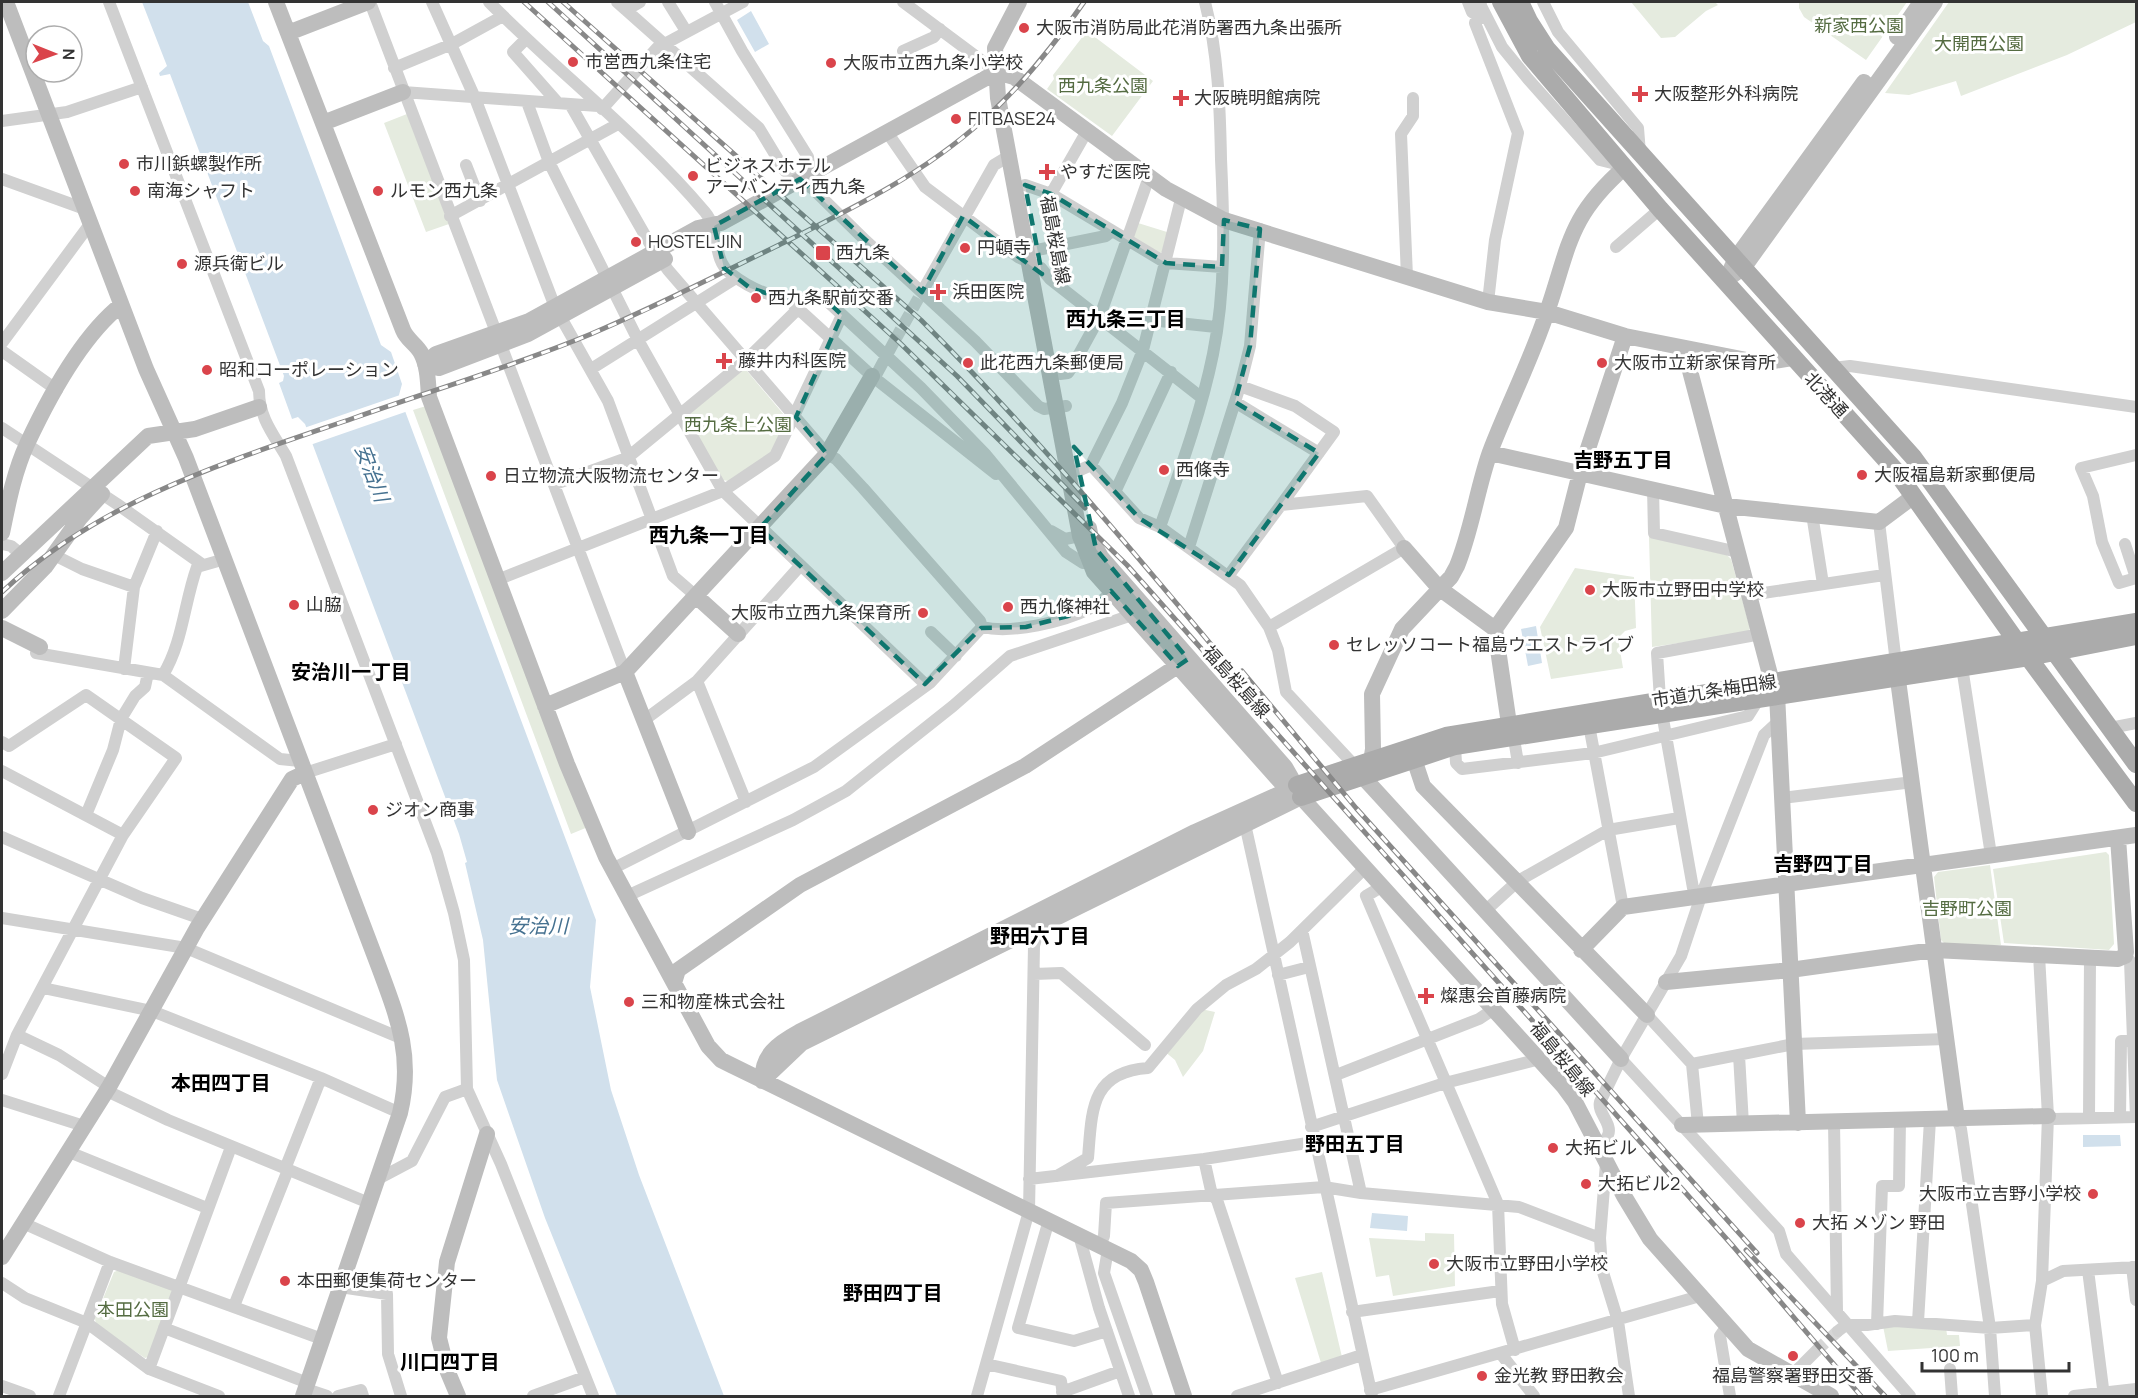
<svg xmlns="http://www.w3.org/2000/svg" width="2138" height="1398" viewBox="0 0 2138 1398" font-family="Manrope,'Noto Sans JP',sans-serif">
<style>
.green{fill:#e5ebdf}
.water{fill:#d1e0ec}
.pier{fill:#fff}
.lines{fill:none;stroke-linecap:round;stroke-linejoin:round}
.street-tunnel{stroke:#d6d6d6;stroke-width:12;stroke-dasharray:12 6;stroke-linecap:butt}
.street{stroke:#d0d0d0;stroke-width:12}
.secondary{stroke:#bdbdbd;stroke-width:16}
.primary{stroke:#ababab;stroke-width:18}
.rail-casing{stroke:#888;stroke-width:5}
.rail{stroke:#fff;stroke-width:3;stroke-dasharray:9;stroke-linecap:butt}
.marked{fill:#0f766e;fill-opacity:0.2;stroke:#0f766e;stroke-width:4.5;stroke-dasharray:12 8;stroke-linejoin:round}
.poi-dot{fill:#da444b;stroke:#fff;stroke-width:2}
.labels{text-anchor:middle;stroke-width:6;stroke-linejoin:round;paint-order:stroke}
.park-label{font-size:18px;fill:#556c42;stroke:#fff}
.poi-label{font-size:18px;fill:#333;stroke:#fff;text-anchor:start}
.street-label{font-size:18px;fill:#333;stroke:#fff}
.neighbourhood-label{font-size:20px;font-weight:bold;fill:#000;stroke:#fff}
.water-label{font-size:20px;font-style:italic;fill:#457190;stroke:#fff}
</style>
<rect width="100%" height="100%" fill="#fff"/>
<path class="green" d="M1631,2h84l3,3 -12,6 -31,26 -14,1z
M1799,2h108l-41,58 -62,-43 -5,-9z
M1949,2h187v20l-69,33 -106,41 -5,-15 -47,14 -24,-2z
M1087,31l66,50 -41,55 -65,-47 7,-10 -1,-4z
M407,114l42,110 -23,8 -42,-109z
M1138,223l29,9 -5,20 -5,3 -25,-18z
M741,371h6l38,45 1,5 -14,31 -43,29 -7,-1 -34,-61 1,-6z
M426,406l162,421 -17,7 -158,-424z
M1649,537l78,18 4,4 19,69 -2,5 -96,14z
M1575,568l59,9 2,51 -11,3 -7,7 5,30 -72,11 -11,-52z
M2106,852l3,3 5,89 -5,6 -105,-7 -11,-74z
M1990,865l11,80h-55l-5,-5 -7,-63 4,-5z
M1201,1009l14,3 -12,39 -20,26 -8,-17 -11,-9z
M1425,1233l29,1 1,52 -62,10 -4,-21 -13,2 -7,-39 56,3z
M119,1270l52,17 3,5 -23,64 -6,2 -49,-33 -1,-7 19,-46z
M1322,1272l20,85 -21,6 -26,-85z
M1883,1326l63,1 1,8h12l1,11 -72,5z"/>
<path class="water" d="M142,2h106l15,39 6,5 112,299 10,7 11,32 -3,11 197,525 -6,67 21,103 28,85 85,221h-107l-72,-178 -48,-138 -14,-140 -18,-77 2,-1 -8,-28 -154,-410 -7,-7 -6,2 -1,-3 -12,-33 4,-2 1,-5 -114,-302 -10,2 -1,-3 8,-7z
M751,11l18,33 -14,8 -18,-32z
M1536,626l6,37 -14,3 -7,-37z
M2083,1135h37l1,11 -38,1z
M1372,1213l36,3 -1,15 -37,-3z"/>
<path class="pier" d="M403,394l5,17 -98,34 -6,-17z"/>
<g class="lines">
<path class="street-tunnel" d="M895,340l27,-48
M1816,1351l22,-20"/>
<path class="street" d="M109,2l150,389c0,26 14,43 27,65l151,397 17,60 10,47 3,129 34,75 92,232
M370,2l126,330
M432,2l43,96 80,209 53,94 65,175 23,20
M489,2c70,71 151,133 216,210 15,18 7,47 25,61 32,25 55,27 94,25l97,90 65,67 80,97 17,11 6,-1
M617,2l142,126 26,43 28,18 53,52 109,100 63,65 6,3 22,-3
M668,2l18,29
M715,2l27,49 66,106 2,16
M903,2l94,70
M1468,2l4,10 10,6
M1479,2l23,45 26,32 72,81 24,6
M1543,2l15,30 80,96 2,25
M1481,5l-6,18 43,110 -23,107 -7,62
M626,10l14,-8
M526,39l-13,13 45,51
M903,51l31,-14 6,-8
M394,68l58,-24 51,-28
M403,92l195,14
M527,102l22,60 89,178 85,151 202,193
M570,104l80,140 18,26 159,184 9,5 27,29 117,133 2,6c30,7 82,-5 109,-19 10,-5 18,-14 26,-21
M602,109l55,-61 86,-46
M2,121l65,-9 75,-25
M887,132l38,55 93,70 23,11 9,11 152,119
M466,165l14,36
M2,179l83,30
M1025,185l26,9 115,69 56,4
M1051,194l36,-63
M450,216l168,-92
M1616,247l44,-38
M1037,250l69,-14 6,-5
M1407,277l-6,-143 12,-18v-18
M922,292l72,-127 15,-9
M793,304l79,72 124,98
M1150,320l66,7
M2,343l88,-119
M501,345l124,327
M2,351l55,39
M1833,368l17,-2 286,41
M591,369l145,-91
M1060,374l8,-1 4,-6 28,-51 49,-139
M875,377l20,-37
M1240,386l55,20 39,26 -53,73
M1235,402l84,51
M2,428l115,76 86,61
M1091,465l31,-62 21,-53 38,-151
M1078,471l13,-6 48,53 21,9 80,58 29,42 9,23 8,42 70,75
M555,484l72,-26 118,-97 53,-52
M1653,488l1,45 84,19
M1115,492l56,-120
M1812,514l11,70
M1879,522l17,141
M1160,527c20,-57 41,-114 53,-173 13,-64 11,-131 8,-195 -1,-53 -3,-106 -16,-157
M1051,531l14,8 15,-3
M2,544l9,2 11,9
M2125,544l11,34 -17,5 -17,-41 -9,-46 -12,-28 55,-13
M1189,547l51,-161 10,-40 10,-117
M54,555l28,14 52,18
M1229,575l52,-70 86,-9 37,52 -135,79
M497,580l226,-89 52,-35 67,-141
M1750,595l134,-20
M931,632l25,24
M36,653l127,22 117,84 20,2
M1962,667l29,188
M124,669l10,-82 23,-56
M163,675c20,-33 21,-72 34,-108l28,-8
M697,681l49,121
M1660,699l-3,-46 104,-19
M1662,713l31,175 8,8
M643,721l54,-40 103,-115
M1589,725l34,182
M2110,728l26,-5
M1514,739l4,24
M2,742l7,4 77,-51 90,63 -53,77 -106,200 -15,39
M1455,746l1,17 6,6 131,-16 155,-37 12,-19
M2,771l121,64
M305,773l91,-29
M1782,798l131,-16
M86,815l27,-65 8,-31 14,-23 10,-9 3,-14
M1245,824l127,572
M2,837l140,61 60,21
M612,869l202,-102 116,-84 52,-56
M1383,886l-17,10 132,308 4,100 13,46
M627,896l166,-76 53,-29 107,-85 57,-50 122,-41
M1485,911l33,-30 90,-51 71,-12
M2,918l184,30 217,91
M1302,930l59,263
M2039,955l9,161 -6,165 -7,44 7,71
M2125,956l5,5 6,156
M1034,974l27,-1 84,72
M1278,975l31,-8
M43,988l109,23 169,67 79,35
M1647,1015l45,49 6,61
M17,1035l42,20 50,32
M1739,1055l4,69
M1621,1059l158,172 7,23 124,142
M1692,1064l102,-20 152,-5
M1336,1075l143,-56 15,-10
M107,1091l61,29 201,83
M2,1100l82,26
M2048,1116l6,3 82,-2
M2120,1117l1,-76h13
M2089,1118l1,-160
M1957,1119l4,10 29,199 5,68
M1834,1122l3,189
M1311,1127l134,-44 95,-24
M1598,1146c3,-4 9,-6 10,-11 5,-11 -11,-22 -8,-33l21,-43 60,-103 20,-60 63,-161 14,-13
M69,1152l138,56
M1204,1159l8,36 5,5 61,183
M1606,1163l-6,75 2,31 16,52 11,75
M285,1169l36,-91
M1057,1176l31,-18c4,-47 2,-86 60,-90l49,-59 29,-24 30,-16 34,-27 76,-75
M378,1179l34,-18 33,-64 22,-8
M1029,1179l175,-20 110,-17
M1049,1220l-31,108 56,13 33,-10
M23,1223l87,39 212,77
M1079,1235l20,73 30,88
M1100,1245l4,-9 2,-33 218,-16 37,6 158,14 81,31
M1108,1249l-4,24 43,123
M2132,1267l4,33
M2088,1270l16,126
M2042,1281l21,-10 73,-4
M2,1283l23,15 62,25 62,46 70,27
M340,1287l47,7 1,60 13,42
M234,1306l54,-136
M1352,1312l148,-21
M1918,1322l12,-202
M1877,1324l5,-138h17l1,-66
M1727,1326l-7,10 10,60
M164,1328l144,55
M1838,1331l8,-6h21l28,-4 95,7 45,-3
M1501,1354l33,42
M986,1364l75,17 2,15
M149,1369l82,-222
M1950,1369l2,27
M1792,1375l24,-24
M2,1386l28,10
M306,1389l21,7
M1370,1390l330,-94
M1062,1392l58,-21
M59,1396l51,-134
M338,1396l23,-6 2,6
M533,1396l52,-19
M977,1396l52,-185 5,-265 3,-11 10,-7
M1237,1396l125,-41
M2074,1396l62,-7"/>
<path class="secondary" d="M6,2l140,367 40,89 194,512c19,51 33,88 20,143l-97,283
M276,2l127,328c4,10 13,14 18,23 7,13 7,30 8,44l138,367 39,93 102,189 13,14 10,5 400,196 10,9 5,12 38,114
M1019,2l-24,46 3,50 82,438 14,36 176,198 18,20 13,7 263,290 11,15 49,94 26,43 98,110 83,47
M288,33l80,-31
M1897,37l24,-35
M323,123l80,-31
M1730,271l6,-13 128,-176
M1726,280l18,-13 191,-265
M1684,348l88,334
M425,364l11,-10 93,-33 169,-93 23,-5 276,-151 17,5 152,112 58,31 264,82 59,10 78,24 137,27 30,-5
M425,364l14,4 89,-34 137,-75
M1490,453l236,53 153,16 35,-26
M1089,528l2,11 10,18 184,210 16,28
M2,533c6,-29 12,-61 25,-89 21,-45 55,-108 94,-139
M1404,548l35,40 56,41
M2,573l146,-137 47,-7 64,-22
M696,596l42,38
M2,611l43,-44 35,-49 22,-24
M2,628l38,19
M1896,665l61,454
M625,672l63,160
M1777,694l21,429
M545,706l80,-34 202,-218 45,-78
M1509,724l-14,-95 71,-101 14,-55 45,-137
M1414,759l9,27 224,229
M1371,762l2,-13 -1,-55 30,-65 49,-52 6,-11c15,-37 20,-77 33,-114 18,-47 41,-92 57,-140 23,-67 21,-95 78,-145
M1364,778l257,281
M1581,950l42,-43 513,-72
M1666,982l124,-12 144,-20 184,9 7,-3 1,-4 -8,-114
M674,983l4,-13 122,-85 225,-119 160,-105
M762,1081c0,-26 15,-37 37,-49l396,-200 102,-46
M762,1081l40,-38 499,-246
M1682,1125l366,-9
M2,1257l107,-170 88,-159 95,-149 13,-6
M458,1396l-11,-26 -8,-32 8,-76 40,-128"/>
<path class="primary" d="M1501,2l29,54 130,153 235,261 122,172 119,161
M1520,2l9,19 18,28 366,408 223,307
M1297,785l149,-49 690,-114
M1301,797l154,-51 574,-89 107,-21"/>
<defs>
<path id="rail" d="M524,2l376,341 227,222 605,680 129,151
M548,2l409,374 128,132
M563,2l358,318c115,115 219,239 323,364
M2,592c98,-92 227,-131 352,-174 79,-28 160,-52 237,-84 64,-27 126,-59 188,-89 72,-36 143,-70 203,-124 40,-35 72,-76 102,-119
M1242,671l114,137 401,445
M1746,1250l139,146"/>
</defs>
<use href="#rail" class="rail-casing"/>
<use href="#rail" class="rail"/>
</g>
<path class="marked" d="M800,179l122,113 41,-76 79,58 -17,-89 26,9 115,69 56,4 2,-47 36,9 -10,117 -15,56 84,51 -90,122 -90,-57 -65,-71 22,102 92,110 -10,7 -67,-75 -18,16 -25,9 -42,11 -45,1 -56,56 -165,-156 67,-74 -31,-37 46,-102 -18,-17 -36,2 -38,-12 -26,-20 -10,-42z"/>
<g class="poi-dot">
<circle cx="1024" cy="28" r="6"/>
<circle cx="573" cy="62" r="6"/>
<circle cx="831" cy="63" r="6"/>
<path d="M1637 85h6v6h6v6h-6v6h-6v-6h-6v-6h6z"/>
<path d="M1178 89h6v6h6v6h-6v6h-6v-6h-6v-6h6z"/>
<circle cx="956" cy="119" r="6"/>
<circle cx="124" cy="164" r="6"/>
<path d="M1044 163h6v6h6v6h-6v6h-6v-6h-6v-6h6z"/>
<circle cx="693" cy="176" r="6"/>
<circle cx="135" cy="191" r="6"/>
<circle cx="378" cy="191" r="6"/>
<circle cx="636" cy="242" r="6"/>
<circle cx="965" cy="248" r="6"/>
<rect x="815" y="245" width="16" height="16" rx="3"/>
<circle cx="182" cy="264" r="6"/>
<path d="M935 283h6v6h6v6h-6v6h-6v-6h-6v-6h6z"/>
<circle cx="756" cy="298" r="6"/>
<path d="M721 352h6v6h6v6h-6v6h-6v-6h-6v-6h6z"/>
<circle cx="968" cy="363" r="6"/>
<circle cx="1602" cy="363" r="6"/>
<circle cx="207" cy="370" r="6"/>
<circle cx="1164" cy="470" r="6"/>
<circle cx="1862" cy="475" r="6"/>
<circle cx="491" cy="476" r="6"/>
<circle cx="1590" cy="590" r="6"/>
<circle cx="294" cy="605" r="6"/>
<circle cx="1008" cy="607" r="6"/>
<circle cx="923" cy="613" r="6"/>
<circle cx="1334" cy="645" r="6"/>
<circle cx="373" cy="810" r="6"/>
<path d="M1423 987h6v6h6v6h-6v6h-6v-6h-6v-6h6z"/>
<circle cx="629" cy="1002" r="6"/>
<circle cx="1553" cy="1148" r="6"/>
<circle cx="1586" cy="1184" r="6"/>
<circle cx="2093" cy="1194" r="6"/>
<circle cx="1800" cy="1223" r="6"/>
<circle cx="1434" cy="1264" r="6"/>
<circle cx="285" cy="1281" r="6"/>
<circle cx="1793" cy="1356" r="6"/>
<circle cx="1482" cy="1376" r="6"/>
</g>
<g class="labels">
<g class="park-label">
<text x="1859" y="32">新家西公園</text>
<text x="1979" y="50">大開西公園</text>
<text x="1103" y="92">西九条公園</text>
<text x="738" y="431">西九条上公園</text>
<text x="1967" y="915">吉野町公園</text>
<text x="133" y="1316">本田公園</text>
</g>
<g class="poi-label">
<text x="1036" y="34">大阪市消防局此花消防署西九条出張所</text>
<text x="585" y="68">市営西九条住宅</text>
<text x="843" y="69">大阪市立西九条小学校</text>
<text x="1654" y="100">大阪整形外科病院</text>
<text x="1194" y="104">大阪暁明館病院</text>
<text x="968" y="125">FITBASE24</text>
<text x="136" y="170">市川鋲螺製作所</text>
<text x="705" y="172">ビジネスホテル<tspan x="705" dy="21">アーバンティ西九条</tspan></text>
<text x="1060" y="178">やすだ医院</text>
<text x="147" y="197">南海シャフト</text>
<text x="390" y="197">ルモン西九条</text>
<text x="648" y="248">HOSTEL JIN</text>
<text x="977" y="254">円頓寺</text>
<text x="836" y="259">西九条</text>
<text x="194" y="270">源兵衛ビル</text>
<text x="952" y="298">浜田医院</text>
<text x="768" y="304">西九条駅前交番</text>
<text x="738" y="367">藤井内科医院</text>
<text x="980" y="369">此花西九条郵便局</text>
<text x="1614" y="369">大阪市立新家保育所</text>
<text x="219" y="376">昭和コーポレーション</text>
<text x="1176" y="476">西條寺</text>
<text x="1874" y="481">大阪福島新家郵便局</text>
<text x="503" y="482">日立物流大阪物流センター</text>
<text x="1602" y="596">大阪市立野田中学校</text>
<text x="306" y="611">山脇</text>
<text x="1020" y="613">西九條神社</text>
<text x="911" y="619" text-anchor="end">大阪市立西九条保育所</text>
<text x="1346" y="651">セレッソコート福島ウエストライブ</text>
<text x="385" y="816">ジオン商事</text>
<text x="1440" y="1002">燦惠会首藤病院</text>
<text x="641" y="1008">三和物産株式会社</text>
<text x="1565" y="1154">大拓ビル</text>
<text x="1598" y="1190">大拓ビル2</text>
<text x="2081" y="1200" text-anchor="end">大阪市立吉野小学校</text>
<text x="1812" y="1229">大拓 メゾン 野田</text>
<text x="1446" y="1270">大阪市立野田小学校</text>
<text x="297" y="1287">本田郵便集荷センター</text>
<text x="1494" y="1382">金光教 野田教会</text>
<text x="1793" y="1382" text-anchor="middle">福島警察署野田交番</text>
</g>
<g class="street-label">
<text transform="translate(1055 240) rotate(79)" y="6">福島桜島線</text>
<text transform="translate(1826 395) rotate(47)" y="6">北港通</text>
<text transform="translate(1236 682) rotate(48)" y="6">福島桜島線</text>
<text transform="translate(1714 691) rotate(-9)" y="6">市道九条梅田線</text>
<text transform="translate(1562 1059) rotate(51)" y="6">福島桜島線</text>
</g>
<g class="neighbourhood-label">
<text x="1126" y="326">西九条三丁目</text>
<text x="1623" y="467">吉野五丁目</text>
<text x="709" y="542">西九条一丁目</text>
<text x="351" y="679">安治川一丁目</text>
<text x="1823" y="871">吉野四丁目</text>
<text x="1040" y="943">野田六丁目</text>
<text x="221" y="1090">本田四丁目</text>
<text x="1355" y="1151">野田五丁目</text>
<text x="893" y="1300">野田四丁目</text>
<text x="450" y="1369">川口四丁目</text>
</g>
<g class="water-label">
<text transform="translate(372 473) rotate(69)" y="7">安治川</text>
<text x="538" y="933">安治川</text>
</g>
</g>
<rect width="2138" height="1398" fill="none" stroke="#333333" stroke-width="6"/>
<g transform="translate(54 54) rotate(91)"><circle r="28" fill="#ffffff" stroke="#adadad" stroke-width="1.5"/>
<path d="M0-4.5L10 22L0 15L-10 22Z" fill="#da444b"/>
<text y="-9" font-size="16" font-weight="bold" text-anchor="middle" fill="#333333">N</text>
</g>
<path d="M1922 1362v9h147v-9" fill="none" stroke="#333333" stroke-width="3"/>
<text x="1931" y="1362" font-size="18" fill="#333333" stroke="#ffffff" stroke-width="4.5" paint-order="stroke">100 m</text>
</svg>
